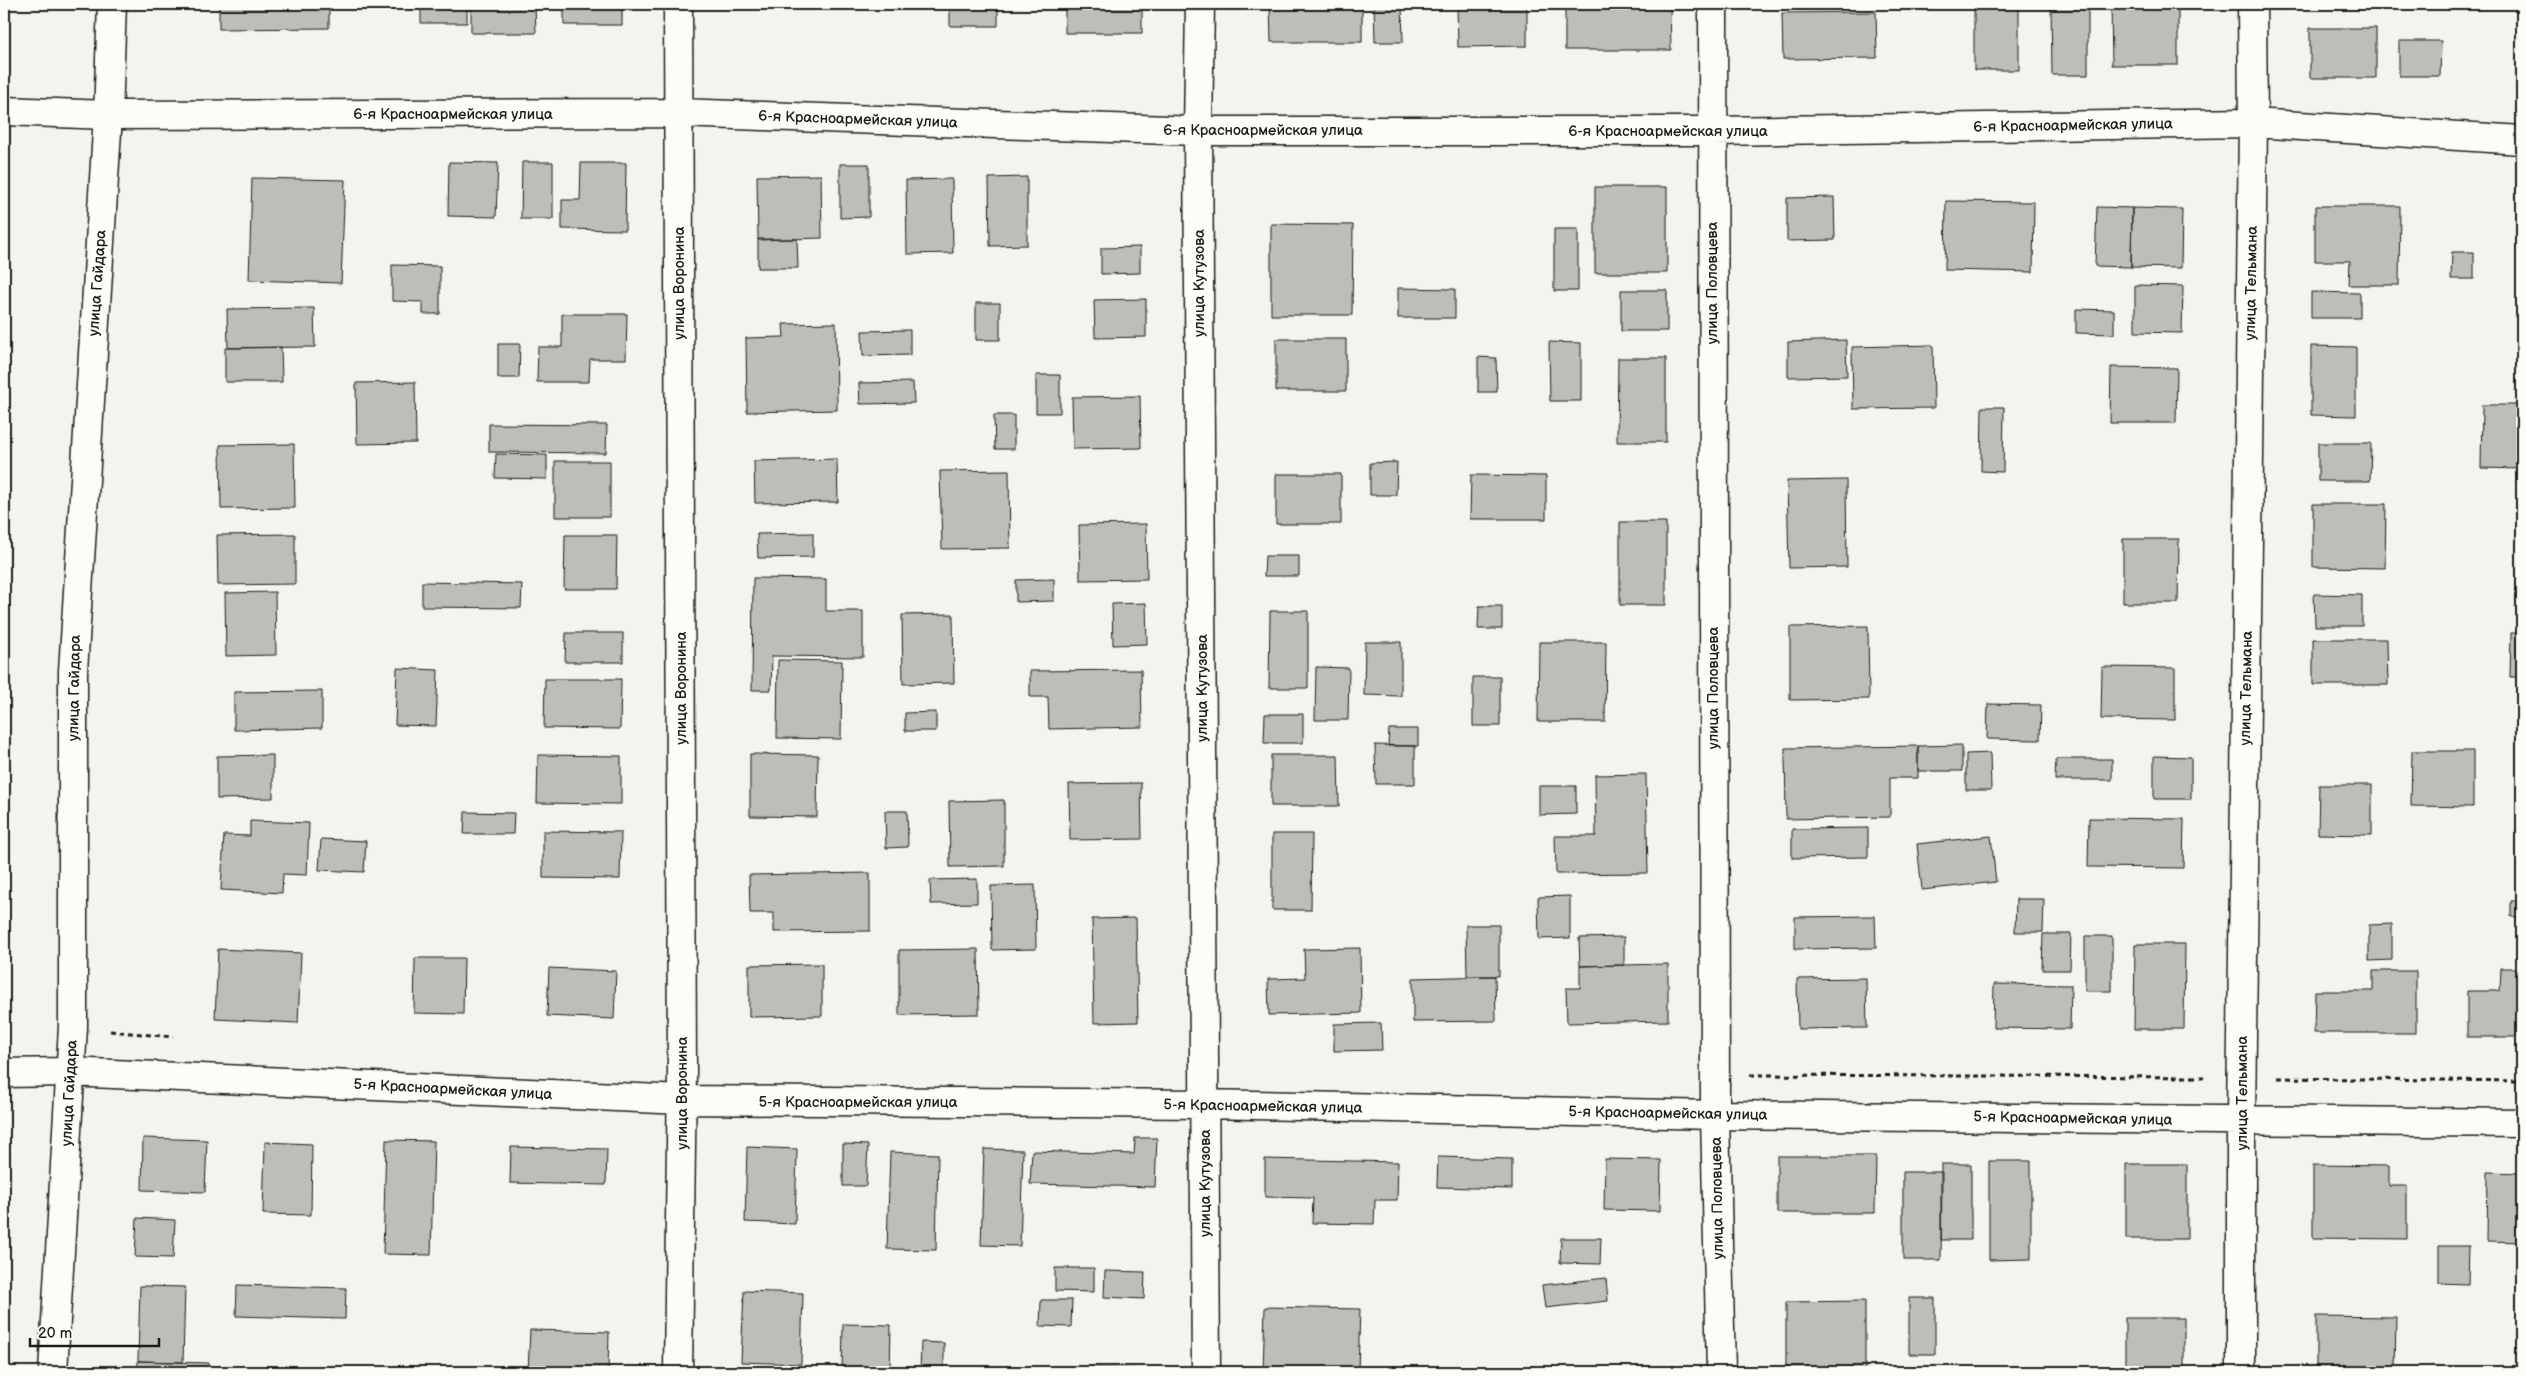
<svg xmlns="http://www.w3.org/2000/svg" width="2526" height="1376" viewBox="0 0 2526 1376" font-family="'Balsamiq Sans',sans-serif">
<style>
.building{fill:#bebdba;stroke:#1c1c1c}
.lines{fill:none;stroke-linecap:round;stroke-linejoin:round}
.minor-casing{stroke:#1c1c1c;stroke-width:31}
.path{stroke:#1c1c1c;stroke-width:3;stroke-dasharray:5 4;stroke-linecap:butt}
.minor{stroke:#fdfcf7;stroke-width:28}
.labels{text-anchor:middle;stroke-width:4.5;stroke-linejoin:round;paint-order:stroke}
.street-label{font-size:15px;fill:#1c1c1c;stroke:#fdfcf7}
</style>
<rect width="100%" height="100%" fill="#f4f3ee"/>
<filter id="ink" filterUnits="userSpaceOnUse"><feTurbulence type="fractalNoise" baseFrequency=".02" numOctaves="2"/><feDisplacementMap in="SourceGraphic" scale="10" xChannelSelector="R" yChannelSelector="G"/><feConvolveMatrix kernelMatrix="1 2 1 2 8 2 1 2 1" color-interpolation-filters="sRGB"/></filter>
<g filter="url(#ink)">
<path class="building" d="M219,4h110v24l-110,1z
M421,4h46v19h-46z
M564,4h58v21h-58z
M950,4h48v22h-48z
M1065,4h77v29h-77z
M1270,4h92v38h-91z
M1374,4h28l1,38h-28z
M1457,4h70v42l-69,1z
M1619,4h51l1,46h-106v-41h54z
M2019,4v66h-45v-65z
M2051,4h37v71h-36z
M2111,4h67v61h-66z
M471,6h64l1,27h-65z
M1876,12l1,46 -94,1 -1,-46z
M2310,28h66v50h-66z
M2399,41h42l-1,35h-41z
M449,162l49,1 -2,54 -48,-1z
M522,162h31v57h-32z
M581,163h45l-1,67 -63,-1v-29h18z
M840,164h29v53l-29,1z
M821,175l1,63 -64,2 -1,-64z
M1027,177v68l-37,1 -1,-68z
M252,178l93,2 -4,103 -92,-3z
M952,179l1,74 -46,1 -1,-74z
M1595,187h72v86h-72z
M1834,197l1,43 -48,1v-43z
M1946,201l88,1 -1,70 -88,-2z
M2315,206h85l-1,79h-50l1,-24h-35z
M2097,207l35,1 -1,59 -36,-1z
M2132,208l50,1 -1,59 -50,-1z
M1271,224l82,1 -1,90h-81z
M1554,229h24v62h-24z
M758,239h39l1,29h-40z
M1140,247v26l-39,1v-26z
M2452,252h22v27h-23z
M392,265l48,1v48h-17v-12l-31,-1z
M2135,285l48,1 -1,47 -47,-1z
M1398,288l57,1v29h-57z
M1621,290h46v41h-46z
M2311,292l49,1v25h-49z
M1146,299v38l-51,1 -1,-38z
M976,303h24v37h-24z
M314,308l1,39 -87,1 -1,-39z
M2076,309l38,1v24l-38,-1z
M562,314h65l-1,45h-36l-1,23h-52l1,-35h24z
M836,323l1,87 -90,2 -1,-74 38,-1 -1,-13z
M910,330v25l-47,1 -1,-25z
M1276,339h70v52h-70z
M1846,340l1,36 -59,1v-35z
M1549,342l32,1v58h-31z
M498,344h22l-1,34h-21z
M1933,345l1,63 -81,1 -1,-62z
M2311,346l45,1v69l-45,-1z
M281,347l1,35h-57v-34z
M1478,357l18,1 1,34h-19z
M1618,358h48v84h-49z
M2111,367l66,1 -1,55h-66z
M1036,375h24v38h-24z
M415,382l1,61 -59,1 -1,-61z
M913,382l1,21 -54,1 -1,-21z
M1140,396l1,52 -68,1 -1,-52z
M2482,405h40v64l-41,-1z
M1982,407h22l-1,65 -22,-1z
M994,415h20v34h-19z
M489,424l118,1 -1,28 -117,-1z
M2318,443h53l-1,38h-52z
M294,444l1,64 -74,1 -1,-64z
M496,454l51,1v24l-52,-1z
M837,459l1,43 -83,1 -1,-42z
M555,461h55v56h-55z
M1397,462l-1,33h-26v-32z
M1009,470l1,78 -68,1 -2,-78z
M1276,474h65v50h-65z
M1471,475l75,1v43h-76z
M1846,480l1,87 -58,1 -2,-87z
M2313,504h73l-1,64 -72,-1z
M1620,522h46v83h-46z
M1146,524l1,55 -67,1 -1,-55z
M813,533v24l-55,1 -1,-24z
M295,534v50l-77,1 -1,-50z
M565,535h52l-1,54h-52z
M2123,539h56l-1,64h-55z
M1265,556h34v20h-35z
M753,578l73,1v32h37v46l-91,-1 -1,34h-19z
M1054,579v22l-38,1v-22z
M422,582l100,2 -1,24 -99,-1z
M275,592l1,63 -50,1 -1,-63z
M2314,594l48,1v31h-47z
M1146,603l1,41 -34,1 -1,-41z
M1479,606h23v23h-24z
M1270,611h38v77h-39z
M953,614l1,69 -51,1 -1,-69z
M1868,626l1,73 -79,1v-73z
M566,633h57v29h-58z
M2511,633h11v44h-12z
M2313,639h74l1,46h-75z
M1365,642h36v54l-37,-1z
M1539,642h67l-1,80h-67z
M778,660l64,1 -1,78 -64,-1z
M1316,667l33,1 -1,52h-33z
M2102,667l73,1v52l-74,-1z
M397,668l41,2 -2,56 -41,-1z
M1141,670l1,57 -93,2 -1,-32h-18v-26z
M1473,677h27v49h-27z
M545,679h76l-1,50 -76,-1z
M322,691v37l-88,2v-38z
M1988,704l53,1 -1,35 -53,-1z
M936,712v19h-31v-18z
M1265,714h38v29h-39z
M1389,729h29v17h-30z
M1375,745l40,1v38h-39z
M1962,745v26h-44v-25z
M1918,746v32h-28v39l-104,2 -1,-71z
M2412,751h61v56l-62,-1z
M1990,753l1,37h-25v-36z
M750,754l68,1 -1,62 -67,-1z
M273,755v43l-56,1v-43z
M538,755l83,1v48l-84,-1z
M1271,755h67l1,51h-68z
M2154,756l37,1v42h-37z
M2056,759h56v21h-57z
M1646,774l2,99 -92,1 -1,-38h41l-1,-61z
M1141,783l1,56 -72,1 -1,-56z
M2319,785h53v50l-54,-1z
M1539,786h37v28l-37,1z
M1004,800v66l-54,1 -1,-66z
M885,811h22l1,36 -22,1z
M465,812l49,1 -1,21h-49z
M2089,818l95,1 -1,49 -95,-1z
M250,821l59,2 -2,52 -24,-1 -1,19 -61,-3 3,-55 26,1z
M1868,828v29l-76,1v-29z
M543,831l78,1 -1,47 -77,-1z
M1272,834h40l-1,76h-39z
M1991,836l5,46 -74,8 -5,-46z
M321,839l45,2 -2,31 -45,-2z
M870,873v58l-96,1v-19h-24l-1,-38z
M977,879v24l-46,1 -1,-24z
M1035,885l1,64 -44,1 -1,-64z
M1570,896v42l-31,1 -1,-42z
M2016,899h28l-1,33h-28z
M2511,901h11v16h-11z
M1875,916l1,32 -81,1v-32z
M1136,918l2,104 -44,1 -2,-104z
M2392,924v36l-23,1v-36z
M1466,925h33v51h-32z
M2043,934h28l-1,36h-28z
M2085,936h27v55h-27z
M1624,937v28l-44,1 -1,-28z
M2135,944h50l-1,85h-50z
M1360,948l1,65 -92,2 -1,-36 37,-1 -1,-29z
M218,949l83,4 -3,70 -83,-4z
M978,949l1,65 -80,1v-65z
M415,958h49l-1,56 -49,-1z
M822,964v52l-73,1v-52z
M1668,964v57l-101,2 -1,-35h14v-22z
M549,968l67,3 -2,48 -67,-3z
M2501,968h21v69h-55v-46h33z
M2373,971h43v62h-102l1,-42h58z
M1495,976l1,45 -83,1v-44z
M1866,978l1,50 -69,1 -1,-50z
M1994,984l77,1 -1,44 -77,-1z
M1381,1023l1,27 -48,1v-27z
M143,1138l64,2 -2,52 -63,-2z
M1135,1138h22l-2,49 -125,-3 2,-33 102,3z
M386,1140l48,1 -3,114 -48,-1z
M265,1142l47,2 -1,71 -48,-1z
M843,1144l25,1 -2,41h-23z
M511,1147l96,2 -1,36 -96,-2z
M747,1147l50,2 -2,75 -50,-2z
M984,1149l39,1 -3,96 -39,-1z
M890,1152l48,2 -2,96 -49,-1z
M1777,1156h99l-1,57h-98z
M1438,1157l74,2v30l-75,-2z
M1265,1159l133,3 -1,38h-22l-1,24 -62,-1 1,-25 -48,-1z
M1605,1159l56,1 -1,51 -56,-1z
M1989,1161h42v98l-42,1z
M1941,1164h30v76h-30z
M2126,1164h61v75h-61z
M2313,1165l76,1v20h18v53l-94,-1z
M1903,1172h39l-1,88h-38z
M2488,1172l34,1v69l-35,-1z
M137,1218l38,2 -2,38 -38,-1z
M1561,1238h40l-1,26 -40,-1z
M2439,1246h30l-1,38 -29,-1z
M1055,1268h39v24l-39,-1z
M1105,1271l40,1 -1,27 -40,-2z
M1606,1278l2,23 -63,7 -3,-23z
M237,1285l109,3 -1,31 -109,-3z
M140,1286l45,1 -2,75 -45,-1z
M744,1291l59,2 -2,71 -60,-2z
M1909,1298h26v56h-26z
M1041,1300h31l-1,27 -31,-1z
M1865,1301v71h-79v-70z
M1265,1307l95,2 -2,63h-95z
M2316,1316l80,1 -1,55h-79z
M2125,1318h59v54h-59z
M843,1324l48,1 -1,47h-48z
M530,1330l79,2 -1,40h-80z
M921,1342l23,1v29h-24z
M138,1361l71,2v9h-72z
M1086,1368l51,1v3h-51z
M1437,1369h37l-1,3h-36z"/>
<g class="lines">
<defs>
<path id="minor" d="M1200,4l-2,127 8,1241
M1713,4l2,1111 6,257
M4,111l104,4 570,-2 520,18h513l542,-8 269,17
M4,1073l65,-1 613,28 522,4 511,11 807,8
M53,1372l20,-345v-356l35,-556 4,-111
M678,1372l4,-301 -4,-1067
M2241,1372v-252l12,-997 -1,-119"/>
</defs>
<use href="#minor" class="minor-casing"/>
<path class="path" d="M110,1031l63,6
M1750,1075l454,2
M2278,1078l244,3"/>
<use href="#minor" class="minor"/>
</g>
</g>
<g class="labels">
<g class="street-label">
<text x="453" y="119">6-я Красноармейская улица</text>
<text transform="translate(858 119) rotate(2)" y="5">6-я Красноармейская улица</text>
<text transform="translate(2073 125) rotate(-1)" y="5">6-я Красноармейская улица</text>
<text x="1263" y="135">6-я Красноармейская улица</text>
<text x="1668" y="136">6-я Красноармейская улица</text>
<text transform="translate(97 283) rotate(-86)" y="5">улица Гайдара</text>
<text transform="translate(679 283) rotate(-90)" y="5">улица Воронина</text>
<text transform="translate(1199 283) rotate(-90)" y="5">улица Кутузова</text>
<text transform="translate(1712 283) rotate(-90)" y="5">улица Половцева</text>
<text transform="translate(2251 283) rotate(-89)" y="5">улица Тельмана</text>
<text transform="translate(74 688) rotate(-89)" y="5">улица Гайдара</text>
<text transform="translate(681 688) rotate(-90)" y="5">улица Воронина</text>
<text transform="translate(1202 688) rotate(-90)" y="5">улица Кутузова</text>
<text transform="translate(1713 688) rotate(-90)" y="5">улица Половцева</text>
<text transform="translate(2246 688) rotate(-89)" y="5">улица Тельмана</text>
<text transform="translate(453 1089) rotate(3)" y="5">5-я Красноармейская улица</text>
<text transform="translate(69 1093) rotate(-87)" y="5">улица Гайдара</text>
<text transform="translate(682 1093) rotate(-90)" y="5">улица Воронина</text>
<text transform="translate(2242 1093) rotate(-90)" y="5">улица Тельмана</text>
<text x="858" y="1107">5-я Красноармейская улица</text>
<text transform="translate(1263 1106) rotate(1)" y="5">5-я Красноармейская улица</text>
<text transform="translate(1668 1113) rotate(1)" y="5">5-я Красноармейская улица</text>
<text transform="translate(2073 1118) rotate(1)" y="5">5-я Красноармейская улица</text>
<text transform="translate(1205 1183) rotate(-90)" y="5">улица Кутузова</text>
<text transform="translate(1717 1198) rotate(-91)" y="5">улица Половцева</text>
</g>
</g>
<rect width="2526" height="1376" fill="none" stroke="#fdfcf7" stroke-width="20"/>
<rect x="10" y="10" width="2506" height="1356" fill="none" stroke="#1c1c1c" stroke-width="2" filter="url(#ink)"/>
<path d="M30 1338v8h129v-8" fill="none" stroke="#1c1c1c" stroke-width="2.5"/>
<text x="38" y="1338" font-size="15" fill="#1c1c1c" stroke="#fdfcf7" stroke-width="4" paint-order="stroke">20 m</text>
</svg>
